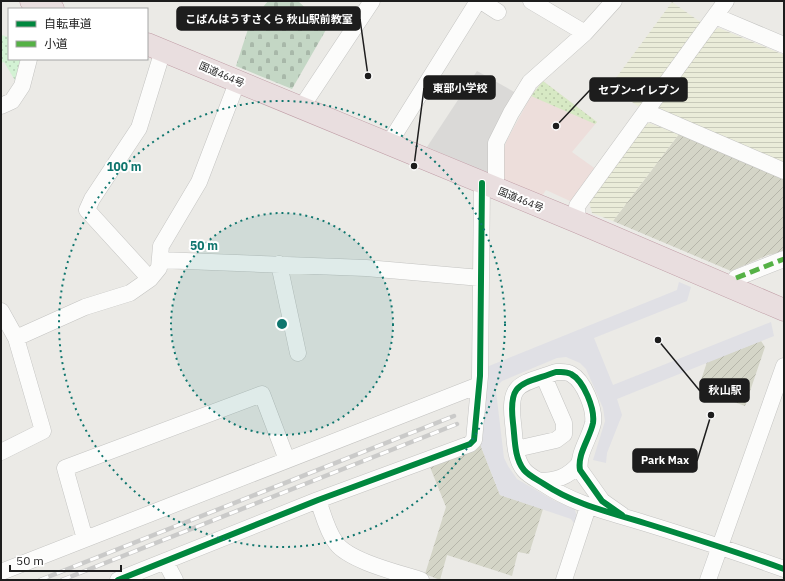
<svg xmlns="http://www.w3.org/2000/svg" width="785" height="581" viewBox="0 0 785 581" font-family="'IBM Plex Sans','Noto Sans JP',sans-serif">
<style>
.residential{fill:#dad9d7}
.commercial{fill:#eddedb}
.construction{fill:url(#construction-furrows)}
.farmland{fill:url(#farmland-rules)}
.grass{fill:url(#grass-dots)}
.cemetery{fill:url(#cemetery-stones)}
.park{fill:url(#park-dots)}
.plaza{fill:#e0e0e5}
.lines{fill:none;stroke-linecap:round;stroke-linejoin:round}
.minor-casing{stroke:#c4c4c2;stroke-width:17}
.highway-casing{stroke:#c09ea7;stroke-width:23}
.minor{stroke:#fcfcfb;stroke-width:16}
.highway{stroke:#e9dedf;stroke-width:22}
.rail-casing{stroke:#cacac9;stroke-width:4.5}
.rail{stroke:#fff;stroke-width:3;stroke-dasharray:9;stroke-linecap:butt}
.quiet{stroke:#55b145;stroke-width:5;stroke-dasharray:10 5;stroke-linecap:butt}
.cycleway-casing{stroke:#fff;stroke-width:8}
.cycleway{stroke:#00873e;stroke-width:6}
.ring{fill:none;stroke:#0f766e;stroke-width:2;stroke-dasharray:2 4}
.labels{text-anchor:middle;stroke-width:4;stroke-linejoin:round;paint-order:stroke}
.street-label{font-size:10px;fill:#1d1d1d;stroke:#fff}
.centre{fill:#0f766e;stroke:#fff;stroke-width:2}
.ring-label{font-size:12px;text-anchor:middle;font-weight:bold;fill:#0f766e;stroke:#fff;stroke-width:4;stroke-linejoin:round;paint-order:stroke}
.leader{fill:none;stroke:#1d1d1d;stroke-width:1.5}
.callout-dot{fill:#1d1d1d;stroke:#fff;stroke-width:1.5}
.callout{fill:#1d1d1d;stroke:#1d1d1d;stroke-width:1.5}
.callout-label{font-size:11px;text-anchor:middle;font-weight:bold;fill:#fff}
</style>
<defs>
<pattern id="construction-furrows" width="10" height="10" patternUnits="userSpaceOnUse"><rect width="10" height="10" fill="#d4d5c7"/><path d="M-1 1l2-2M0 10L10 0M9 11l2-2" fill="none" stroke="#b6b6aa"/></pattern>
<pattern id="farmland-rules" width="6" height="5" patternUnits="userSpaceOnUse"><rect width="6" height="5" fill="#eaecd9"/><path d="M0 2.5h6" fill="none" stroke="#c8caba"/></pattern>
<pattern id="grass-dots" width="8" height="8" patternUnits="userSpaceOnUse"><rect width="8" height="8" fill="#d7e9c4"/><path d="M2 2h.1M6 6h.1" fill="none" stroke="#b8c7a8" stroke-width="1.8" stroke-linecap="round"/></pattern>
<pattern id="cemetery-stones" width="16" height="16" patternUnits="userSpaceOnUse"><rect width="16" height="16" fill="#c4d7c5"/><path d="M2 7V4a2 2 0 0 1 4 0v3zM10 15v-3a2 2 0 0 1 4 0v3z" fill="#a8b8a9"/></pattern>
<pattern id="park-dots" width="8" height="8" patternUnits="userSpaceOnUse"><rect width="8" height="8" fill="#d3f2d4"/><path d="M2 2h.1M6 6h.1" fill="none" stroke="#b5cfb6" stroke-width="1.8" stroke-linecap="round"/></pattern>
</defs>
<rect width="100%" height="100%" fill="#ebeae6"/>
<path class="residential" d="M477,71l39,22 -26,81 -63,-27z"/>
<path class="commercial" d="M543,81l54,41 -25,30 28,20 -20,26 -10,3 -24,-11 -4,6 -38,-15 -3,-19 5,-20 25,-46z"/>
<path class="construction" d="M679,134l105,44v74l-16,3 -37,16 -118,-50z
M761,341l4,6 -20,59 -47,-17 9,-27z
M480,444l20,51 43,14 -14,45 -11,-2 -6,24 -65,-21 -7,25 -15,-6 21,-67 -16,-40z"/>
<path class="farmland" d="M672,2l34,24 -63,84 -33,-24z
M719,28l65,27v108l-124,-51 -1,-7 55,-76z
M649,123l30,11 -66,87 -21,-8 -3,-11 54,-76z"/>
<path class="grass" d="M543,81l54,41 -2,2 -64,-28z"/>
<path class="cemetery" d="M268,1h30l29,27 -35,61 -56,-23 14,-43z"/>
<path class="park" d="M1,35l8,2v22h14l-7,23 -12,-20 -3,1z"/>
<path class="plaza" d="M679,282l12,5 -4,14 -93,37 19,47 158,-63 3,14 -157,63 5,16 -15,38 -1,10 -13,-3 12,-39 -2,-13 -17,-39 -6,-6 -14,-6 -9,1 -55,23 -5,5 -1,5 8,67 4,8 9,13 38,22 19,7 3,8 -2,9 -4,-6 -71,-24 -20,-51v-83l9,5 188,-76z"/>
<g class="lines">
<defs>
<path id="minor" d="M481,1l17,11
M531,1l54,32
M726,1l-11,15 69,29
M1,106l11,-5 10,-15 7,-27
M301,108l71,-107
M647,112l137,59
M388,145l90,-144
M496,189v-46l15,-30 19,-31 55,-49 29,-32
M578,222l-1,-16 138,-190
M160,260l206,8 115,10
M279,264l19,89
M736,278l48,-19
M150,279l-63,-69 5,-11 47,-71 21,-68 6,-9
M1,311l15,27
M516,449l40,-9 8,-6v-11l-20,-46
M1,452l42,-21 -27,-93 69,-31 45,-14 20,-14 9,-11 2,-22 38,-64 39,-102
M539,481c17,0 29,-4 40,-17
M318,500c5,14 9,31 18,43 13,18 63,30 85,37
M622,515l-20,-14 -22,-31c-3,-16 10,-32 13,-47 2,-14 -9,-42 -22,-49 -5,-3 -10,-2 -15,-2 -35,13 -48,9 -43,51 2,15 1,35 11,47 5,6 14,10 20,14 33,22 70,29 107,41 45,14 89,28 133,44
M85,539l-20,-71 197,-74 25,66
M165,561l10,19
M1,572l478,-187
M118,580l200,-80 152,-56 4,-4 6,-64 2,-193
M564,580l24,-73
M708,580l76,-214"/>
<path id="highway" d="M31,1l22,8
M147,44l431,178 206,88"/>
</defs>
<use href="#minor" class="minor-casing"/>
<use href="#highway" class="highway-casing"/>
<use href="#minor" class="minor"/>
<use href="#highway" class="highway"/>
<defs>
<path id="rail" d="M40,580l414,-164
M62,580l395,-156"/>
</defs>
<use href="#rail" class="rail-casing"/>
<use href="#rail" class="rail"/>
<path class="quiet" d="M736,278l48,-19"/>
<defs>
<path id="cycleway" d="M622,515l-20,-14 -22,-31c-3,-16 10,-32 13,-47 2,-14 -9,-42 -22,-49 -5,-3 -10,-2 -15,-2 -35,13 -48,9 -43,51 2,15 1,35 11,47 5,6 14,10 20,14 33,22 70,29 107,41 45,14 89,28 133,44
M118,580l200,-80 152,-56 4,-4 6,-64 2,-193"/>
</defs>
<use href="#cycleway" class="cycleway-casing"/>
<use href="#cycleway" class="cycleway"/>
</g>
<circle cx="282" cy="324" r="111" fill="#0f766e" fill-opacity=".12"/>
<g class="ring">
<circle cx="282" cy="324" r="111"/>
<circle cx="282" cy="324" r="223"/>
</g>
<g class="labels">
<g class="street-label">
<text transform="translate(222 74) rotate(23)" y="4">国道464号</text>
<text transform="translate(521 199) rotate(22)" y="4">国道464号</text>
</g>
</g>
<circle cx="282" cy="324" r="6" class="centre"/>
<g class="ring-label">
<text x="124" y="171">100 m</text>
<text x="204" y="250">50 m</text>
</g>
<path class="leader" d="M368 76L360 19M414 166L424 88M556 126L590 90M658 340L700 391M711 415L697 461"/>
<g class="callout-dot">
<circle cx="368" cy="76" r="4"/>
<circle cx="414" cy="166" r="4"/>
<circle cx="556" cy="126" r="4"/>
<circle cx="658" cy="340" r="4"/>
<circle cx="711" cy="415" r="4"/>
</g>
<g class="callout">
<rect x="177" y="7" width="183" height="23" rx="4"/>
<rect x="424" y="76" width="71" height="23" rx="4"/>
<rect x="590" y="78" width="97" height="23" rx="4"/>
<rect x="700" y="379" width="49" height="23" rx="4"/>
<rect x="633" y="449" width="64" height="23" rx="4"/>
</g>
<g class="callout-label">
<text x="269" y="23">こぱんはうすさくら 秋山駅前教室</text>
<text x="460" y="92">東部小学校</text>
<text x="639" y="94">セブン-イレブン</text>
<text x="725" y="394">秋山駅</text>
<text x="665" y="464">Park Max</text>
</g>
<rect width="785" height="581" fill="none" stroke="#1d1d1d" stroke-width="4"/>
<rect x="8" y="8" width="140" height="52" fill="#ffffff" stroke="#a5a5a5"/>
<rect x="16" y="21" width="20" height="6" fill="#00873e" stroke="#a5a5a5"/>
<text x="44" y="28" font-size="12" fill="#1d1d1d">自転車道</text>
<rect x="16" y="41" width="20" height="6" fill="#55b145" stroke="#a5a5a5"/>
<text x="44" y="48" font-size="12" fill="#1d1d1d">小道</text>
<path d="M10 565v6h111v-6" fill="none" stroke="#1d1d1d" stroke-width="2"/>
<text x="16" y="565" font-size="12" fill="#1d1d1d" stroke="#ffffff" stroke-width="3" paint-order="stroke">50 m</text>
</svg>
